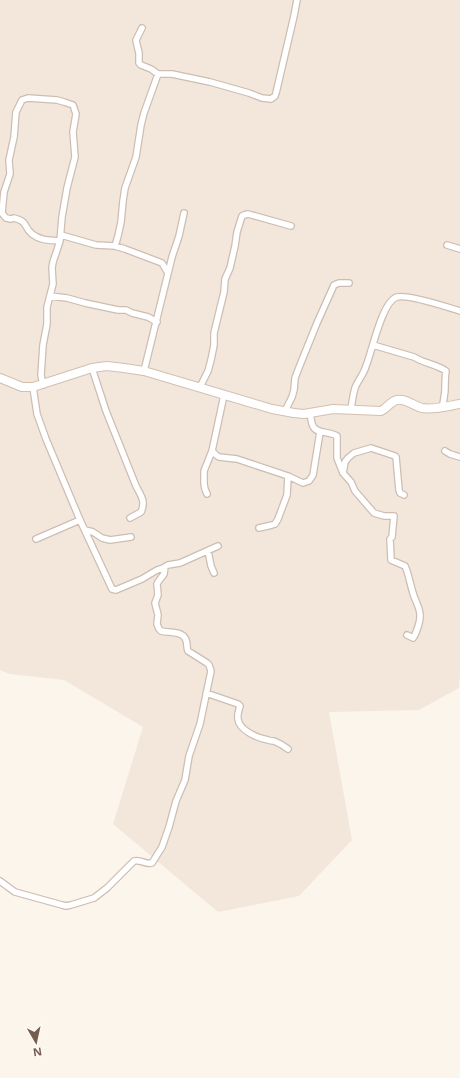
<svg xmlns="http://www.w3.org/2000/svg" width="460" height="1078" viewBox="0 0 460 1078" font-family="'Noto Sans',sans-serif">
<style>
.residential{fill:#f3e7db}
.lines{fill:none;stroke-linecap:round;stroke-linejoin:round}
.street-casing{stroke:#cdbdb2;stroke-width:8}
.secondary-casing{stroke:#d2bfb2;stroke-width:10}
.street{stroke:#fff;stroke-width:5.5}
.secondary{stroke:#fff;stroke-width:8}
</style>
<rect width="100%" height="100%" fill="#fbf5ec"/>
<path class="residential" d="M0,0h460v673l-1,15 -40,22 -90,2 23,128 -53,56 -81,16 -105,-88 30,-97 -79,-47 -54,-6 -10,-4z"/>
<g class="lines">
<defs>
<path id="street" d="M142,28l-6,12 1,5 2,8v10l2,2 10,4 7,5h14l38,8 39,11 13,5 9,1 4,-3 1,-3 18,-77 3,-16
M61,235l35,10 19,1 10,3 37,14 6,10
M447,245l13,4
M115,246l3,-10 3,-14 2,-21 2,-13 11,-31 5,-32 3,-12 14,-39
M50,296l17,2 18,5 33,7h8l6,3 16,4 9,5
M373,345l41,12c9,6 22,7 32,14 -1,6 -1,12 -1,18 0,6 -2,11 -2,17
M92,368l14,43 30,75c5,10 10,15 5,26l-11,6
M144,371l28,-114 7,-21 5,-23
M43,385l-2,-10 2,-30 4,-21v-17l6,-23 -1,-16 1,-6 7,-21 2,-24 5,-29 8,-31 -2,-25 3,-18 -3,-9 -9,-3 -7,-2 -29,-2 -6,2 -6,12 -2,25 -5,23 1,14 -6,18 -2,21 4,5 5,1 3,-1c15,4 9,9 18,16 9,7 18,6 28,7
M33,387l4,27 9,25 34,81 32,69 4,1 26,-11 15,-9 6,-2 5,-3 12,-2 38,-17
M200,387l8,-16 3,-11 3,-15v-12l10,-41 1,-13 5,-11 5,-22 2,-14 5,-16 2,-1 4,-1 43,12
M351,409c1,-7 2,-14 4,-21 3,-8 9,-14 11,-22 6,-14 16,-65 31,-69 12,-3 50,10 63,14
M285,411l7,-14 2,-7 1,-12 5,-13 17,-42 17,-38 5,-2h10
M310,413c1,4 1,10 3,13 3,8 16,5 24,10v22l6,15 8,9 4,9 19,22 10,3h10l-2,21 -2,2 1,21 14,6c4,9 5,18 8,27 2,8 8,16 7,24 0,5 -4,17 -7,21l-6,-3
M212,451l4,4 3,2 18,2 51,17 15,7 6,-2 4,-6 7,-43
M445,451l5,3 10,3
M343,473l2,-11 3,-4 6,-5 17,-5 24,8 1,1 3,33 1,3 4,2
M207,494l-2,-5 -1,-5v-13l8,-20 12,-56
M259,528l13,-3 3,-1 3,-5 9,-24 1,-19
M85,530l8,2 9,6 8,2 21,-3
M36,539l44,-19
M208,551l3,15 3,7
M206,693l32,11 2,2c-1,4 -3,8 -2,13 1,11 19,19 30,21 2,1 4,1 6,1 5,2 10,5 14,8
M0,881l15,11 47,13 4,1 5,-1 23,-7 13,-10 27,-27c7,-2 11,4 18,2l10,-16 7,-20 7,-26 9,-21 4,-24 11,-32 11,-53 -2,-6 -2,-2 -19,-12c-2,-4 0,-9 -3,-13 -4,-7 -17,-5 -24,-7l-2,-2 -2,-5 1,-9 -3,-12 3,-8 -1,-11 1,-2 6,-8 1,-7"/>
<path id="secondary" d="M0,378l22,9h11l59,-19 15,-2 17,2 20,3 128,38 22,4 10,1 29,-5 48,2c6,-3 10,-10 16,-11 8,-2 17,6 25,8 12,2 26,-2 38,-4"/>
</defs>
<use href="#street" class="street-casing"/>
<use href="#secondary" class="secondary-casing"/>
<use href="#street" class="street"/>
<use href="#secondary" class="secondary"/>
</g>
<g transform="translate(36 1042) rotate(171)" stroke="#fef9f2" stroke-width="3" paint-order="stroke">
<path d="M0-3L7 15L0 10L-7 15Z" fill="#755c50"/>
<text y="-6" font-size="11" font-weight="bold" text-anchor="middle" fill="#755c50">N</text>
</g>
</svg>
